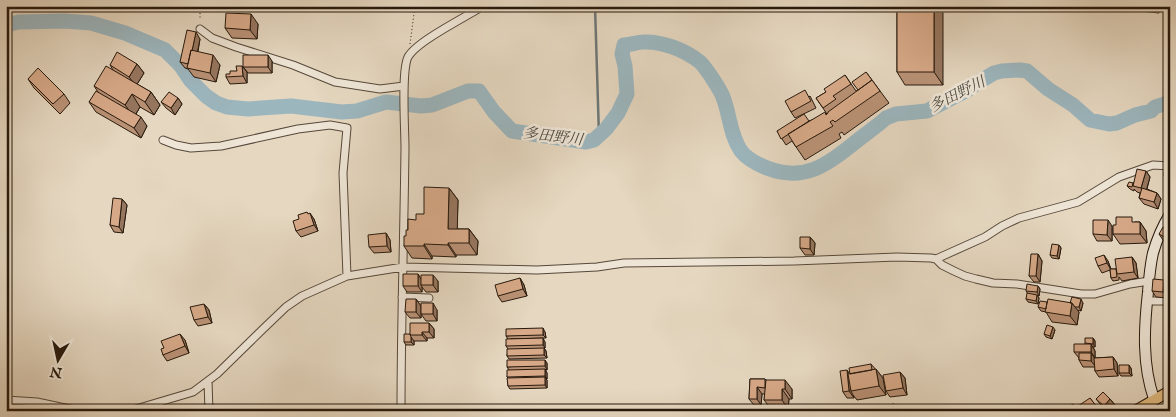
<svg xmlns="http://www.w3.org/2000/svg" width="1176" height="417" viewBox="0 0 1176 417" font-family="'IM FELL English','Noto Serif JP',serif">
<style>
.lines{fill:none;stroke-linecap:round;stroke-linejoin:round}
.stream{stroke:#6d7777;stroke-width:2.5}
.river{stroke:#9cb6be;stroke-width:15}
.street-casing{stroke:#564839;stroke-width:9}
.secondary-casing{stroke:#27190c;stroke-width:12}
.primary-casing{stroke:#27190c;stroke-width:12}
.path{stroke:#27190c;stroke-width:1;stroke-dasharray:1 2.5;stroke-linecap:butt}
.street{stroke:#eee5d6;stroke-width:7}
.secondary{stroke:#eee5d6;stroke-width:10}
.primary{stroke:#e2bc80;stroke-width:10}
.wall{fill:#b99175;stroke:#27190c}
.shaded-wall{fill:#96765f;stroke:#27190c}
.building{fill:#d7a988;stroke:#27190c}
.labels{text-anchor:middle;stroke-width:5;stroke-linejoin:round;paint-order:stroke}
.water-label{font-size:15px;font-style:italic;fill:#4a4841;stroke:#eee5d6}
</style>
<rect width="100%" height="100%" fill="#e5d7c0"/>
<filter id="stains"><feTurbulence type="fractalNoise" baseFrequency=".004" numOctaves="4"/><feColorMatrix values="0 0 0 0 .2 0 0 0 0 .09 0 0 0 0 .02 0 0 0 .5 -.17"/></filter>
<radialGradient id="worn" r=".72"><stop offset=".6" stop-color="#630" stop-opacity="0"/><stop offset="1" stop-color="#630" stop-opacity=".3"/></radialGradient>
<g class="lines">
<path class="stream" d="M595,6l4,130"/>
<path class="river" d="M6,25l13,-3 45,-1 27,2 34,10 40,17 16,16 10,15 15,15 10,7 11,4 21,2 43,-3 51,6 15,-1 29,-9 35,4 11,-1 36,-14h11l15,21 18,19 74,11 8,-2 12,-11 12,-16 9,-19 -2,-28 -3,-12 2,-9c7,0 13,-3 19,-3 19,-1 42,8 57,20 6,6 20,27 23,35 7,18 7,38 18,54 6,8 16,13 26,17 36,14 59,-2 86,-24 11,-9 23,-17 33,-26l10,-4 31,-3 42,-22 8,-6 17,-10 8,-2 18,-1 7,1 21,18 25,16 17,15 19,4 8,-1 18,-8 16,-4 4,-4 15,-5"/>
<defs>
<path id="street" d="M200,29l12,9 24,9 57,18 42,17 45,7 24,-3
M163,140l13,5 15,3 30,-2 77,-17 32,-4 17,3 -4,45 4,103
M936,259l49,-22 17,-11 17,-8 59,-16 41,-25 34,-12 17,1
M402,297l27,1
M1147,301h23
M208,381l1,30
M6,400l31,2 42,9
M129,411l64,-19 24,-18 46,-45 23,-22 16,-11 45,-20 56,-9 134,3 60,-3 27,-4 170,-2 103,-4 34,1 5,1 6,6 12,6 11,5 11,3 17,4 24,1 64,10h14l35,-10 19,-3
M401,411c0,-88 3,-175 4,-263 0,-19 -4,-77 3,-91 9,-16 58,-40 75,-51"/>
<path id="secondary" d="M1154,399c-12,-35 -10,-71 -6,-107 1,-13 2,-26 5,-39 4,-14 9,-26 17,-39"/>
<path id="primary" d="M1135,411l35,-20"/>
</defs>
<use href="#street" class="street-casing"/>
<use href="#secondary" class="secondary-casing"/>
<use href="#primary" class="primary-casing"/>
<path class="path" d="M200,6v14
M410,44l5,-38
M893,403l3,8"/>
<use href="#street" class="street"/>
<use href="#secondary" class="secondary"/>
<use href="#primary" class="primary"/>
</g>
<path class="wall" d="M897,6l46,79h-38l-8,-13z
M1115,6h45l-1,7 -19,-2 -2,-3z
M258,24l-1,15 -25,-1 -7,-10z
M200,39l-2,13 22,13 -4,17 -22,-5 -6,-8 -3,-1 -5,-6z
M272,61v12h-24l-5,-6z
M137,64l7,9 -7,11 14,8 9,13 -6,10 -14,-8 -4,7 11,12 -6,12 -45,-26 -7,-10 9,-10 -4,-6 19,-16 -3,-5z
M242,66l5,6v11l-17,1 -4,-7 4,-3 7,-3z
M866,72l23,31 -45,32 -2,-3 -3,2 2,4 -36,22 -13,-19 -6,4 -9,-14 32,-10 18,-7 -11,-16 10,-6 19,-17 11,16 2,-1z
M28,79l36,15 6,9 -10,11 -26,-26z
M810,96l6,12 -21,10 -4,-6z
M178,98l4,6 -7,11 -9,-7 -5,-6z
M1146,171l4,6 -3,12 10,4 4,6 -3,10 -14,-5 -5,-6 1,-5 -3,-1 -3,-3v2l-4,-2 -3,-3 6,-3z
M1170,173v7l-4,-1 -2,-3z
M449,188l9,12 -1,29h12l9,12 -1,14h-21v2l-24,-1v3l-20,-1 -8,-12 4,-16 8,-10 8,-6z
M122,199l5,6 -4,28 -9,-1 -4,-7z
M308,214l6,5 4,12 -17,6 -5,-6 3,-12z
M1135,222h5l6,9 1,12 -27,1 -7,-10z
M1112,226v15h-15l-4,-7z
M1170,230v14l-7,-4 -4,-6z
M386,233l4,7 1,12 -17,1 -5,-6z
M810,237l5,6 -1,12h-9l-5,-7z
M1059,245l2,3 -2,11 -7,-1 -2,-3z
M1038,254l4,7 -2,21h-6l-5,-6z
M1132,257l4,6 2,15 -16,3 -3,-4v3l-6,1 -2,-3 -1,-8 -8,3 -4,-7 10,-5 3,8h5z
M418,274l3,5 17,2v11h-12l-4,-5v5h-15l-4,-6z
M1170,277v15l-2,-2v8l-12,-1 -4,-6 12,-11 3,4z
M520,278l4,7 3,11 -25,6 -4,-6z
M1038,286l2,3 -1,7 -2,-1 2,3 -1,6 -10,-2 -2,-3 2,-5 -2,-3z
M416,299l5,7v12h-11l-5,-6z
M1047,302l36,1 -2,8 -4,-1 2,2 -2,13 -25,-3 -6,-10 -5,-1 -3,-4z
M204,304l5,6 3,13 -14,3 -4,-6z
M437,310v11h-11l-5,-7z
M429,323l5,6v9h-7v3h-13v4h-8l-2,-3 6,-8z
M1055,330l-3,9 -6,-2 -2,-3z
M545,332l1,6 -35,1 34,3v6h-1l2,3 1,7 -38,1 -2,-3 1,-7 -2,-3 2,-7 -2,-3z
M1093,338l2,3v6h-2l2,4v7l18,-1 4,6 1,13 -19,1 -4,-6v-4h-12l-4,-7v-2l-5,-6 11,-8v-1z
M185,340l4,13 -22,8 -4,-6 1,-7z
M547,363v7h-2l2,3v6h-1l1,1v8l-37,1 -2,-3v-8l-1,-1 2,-7 -2,-3z
M871,364l12,14 3,17 -29,5 -4,-5 1,3h-7l-4,-6 4,-22 2,4z
M1131,368l1,8h-11l-2,-3z
M900,372l5,6 2,17 -17,2 -4,-6z
M750,379h15l1,1 26,9v10h-3l-1,10h-17l-7,-9 1,-6h-3l-1,11h-7l-5,-6z
M1090,398l9,13h-18z
M1096,399h14l5,6 -5,6h-3l-6,-6z"/>
<path class="shaded-wall" d="M934,6h9v79l-9,-13z
M1154,6h6l-1,7z
M251,14l7,10 -1,15 -7,-9z
M196,32l4,7 -6,30 -5,-5z
M213,55l7,10 -4,17 -6,-9z
M268,55l4,6v12l-4,-6z
M137,64l7,9 -8,13 -7,-9z
M242,66l5,6v11l-4,-7z
M151,92l9,13 -6,10 -9,-13z
M132,94l8,13 -6,10 -9,-12z
M178,98l4,6 -7,11 -4,-7z
M141,117l6,9 -6,12 -7,-10z
M1146,171l4,6 -5,18 -4,-7z
M449,188l9,12 -1,41 -9,-12z
M1157,193l4,6 -3,10 -4,-7z
M122,199l5,6 -4,28 -4,-6z
M310,213l4,6 4,12 -4,-6z
M1108,220l4,6v15l-5,-6z
M1140,222l6,9 1,12 -7,-9z
M469,229l9,12 -1,14 -8,-12z
M386,233l4,7 1,12 -4,-6z
M810,237l5,6 -1,12 -4,-6z
M448,243l8,12v2l-8,-12z
M424,244l8,12v3l-8,-13z
M1059,245l2,3 -2,11 -2,-3z
M1038,254l4,7 -2,21 -4,-6z
M1104,255l4,6 3,9 -4,-7z
M1132,257l4,6 2,15 -4,-6z
M418,274l4,7 -1,4 1,2v5l-4,-6z
M433,275l5,6v11l-5,-7z
M520,278l4,7 3,11 -4,-7z
M1164,280l5,6 -2,1 1,3v8l-5,-6z
M1038,286l2,3 -1,7 -2,-4z
M1037,295l2,3 -1,6 -2,-3z
M416,299l5,7v12l-5,-6z
M1081,299l2,4 -2,8 -2,-4z
M433,303l4,7v11l-4,-7z
M1072,303l7,9 -2,13 -7,-9z
M204,304l5,6 3,13 -4,-6z
M429,323l5,6v9l-5,-6z
M1053,327l2,3 -3,9 -2,-3z
M543,328l2,4 1,6 -3,-3z
M422,332l5,6v3l-5,-6z
M180,334l5,6 4,13 -4,-7z
M411,337l3,4v4l-3,-3z
M543,338l2,4v6l-2,-3z
M1093,338l2,3v6l-2,-3z
M1091,344l4,7v7l-4,-6z
M544,348l2,3 1,7 -3,-3z
M1091,353l5,7v7l-5,-6z
M1113,357l4,6 1,13 -4,-7z
M545,360l2,3v7l-2,-4z
M1129,365l2,3 1,8 -3,-3z
M545,369l2,4v6l-2,-3z
M876,369l7,9 3,17 -7,-9z
M847,370l4,6v15l2,4 1,3 -5,-7z
M900,372l5,6 2,17 -4,-7z
M545,377l2,3v8l-2,-3z
M785,380l7,9v10l-7,-10z
M757,387l5,7 -1,11 -4,-6z
M782,389l7,10 -1,10 -6,-9z
M1110,399l5,6 -5,6h-3l-3,-5z"/>
<path class="building" d="M897,6h37v66h-37z
M226,13l25,1 -1,16 -25,-2z
M187,30l9,2 -4,19 -1,-1 -3,14 -8,-2z
M191,50l22,5 -3,18 -23,-5z
M117,52l20,12 -8,13 -19,-12z
M243,55h25v12h-25z
M106,66l45,26 -6,10 -13,-8 -7,11 -31,-19z
M236,66h6l1,10 -17,1v-3h4v-3h7z
M38,68l26,26 -11,10 -25,-25z
M866,72l6,8 -14,10 -6,-8z
M845,75l6,9 -18,12 3,3 -13,9 -7,-10 10,-6 -2,-3z
M872,80l8,11 -45,31 -2,-2 -3,2 3,4 -37,21 -8,-13 37,-22 1,3 2,-2v-1z
M805,90l6,11 -20,11 -6,-11z
M96,91l45,26 -7,11 -45,-26z
M169,92l9,6 -7,10 -10,-6z
M804,114l5,7 -28,18 -4,-8z
M1137,169l9,2 -5,17 -8,-2z
M1164,172l5,1v4l-5,-1z
M1129,182l4,1 -1,4 -5,-1z
M424,187l25,1 -1,41h21v14h-21v2l-24,-1v2h-20v-10h2v-6h2v-11l8,1v-6h8z
M1142,188l15,5 -3,9 -15,-4z
M113,198l9,1 -3,28 -9,-2z
M307,212l1,2 2,-1 4,12 -18,6 -3,-10 6,-2 -1,-4z
M1116,217h16v5h8v12h-27v-9h3z
M1093,220h15l-1,15 -14,-1z
M1163,227l7,3v10l-11,-6z
M386,233l1,13 -18,1 -1,-12z
M800,237h10v12l-10,-1z
M1052,244l7,1 -2,11 -7,-1z
M1031,254h7l-2,22h-7z
M1104,255l3,8 -9,3 -3,-8z
M1132,257l2,15 -17,2 -2,-15z
M1110,269h6l1,8 -6,1z
M403,274h15v12h-15z
M421,275h12v10h-12z
M1168,276l2,1v10h-3z
M520,278l3,11 -25,7 -3,-11z
M1153,279l11,1 -1,12 -11,-1z
M1027,284l11,2 -1,6 -11,-1z
M1027,293l10,2 -1,6 -10,-2z
M1072,297l9,2 -2,8h-4l-3,-4h-2z
M406,299h10v13h-11z
M1048,299l24,4 -2,13 -25,-4z
M1040,301l7,1 -1,7 -8,-2z
M421,303h12v11h-12z
M204,304l4,13 -14,3 -4,-13z
M410,323h19v9h-7v3h-12z
M1047,325l6,2 -3,9 -6,-2z
M543,328v7l-37,1v-7z
M180,334l5,12 -22,9 -2,-6 3,-1 -3,-7z
M404,334h6l1,3v5h-7z
M543,338v7l-37,1v-7z
M1085,338h8v6l-8,-1z
M1074,344h17v8h-17z
M544,348v7l-37,1v-7z
M1079,353h12v8l-12,-1z
M1113,357l1,12 -19,2 -1,-13z
M507,360h38v6l-38,1z
M871,364l1,6 -22,4 -1,-6z
M1119,365h10v8h-10z
M545,369v7l-38,1v-7z
M876,369l3,17 -28,5 -3,-17z
M847,370l2,21 -6,1 -3,-21z
M900,372l3,16 -17,3 -3,-16z
M545,377v8l-37,1 -1,-8z
M750,379h15v9l-8,-1v12h-8z
M766,380h19v9h-3v11h-18z
M1103,392l7,7 -6,7 -8,-7z
M1090,398l7,9 -6,4h-10l-3,-5z
M1073,404l4,7h-14z
M751,408h7v3h-7z"/>
<g class="labels">
<g class="water-label">
<text transform="translate(957 94) rotate(-27)" y="5">多田野川</text>
<text transform="translate(553 136) rotate(7)" y="5">多田野川</text>
</g>
</g>
<rect width="1176" height="417" fill="none" stroke="#e5d7c0" stroke-width="25"/>
<rect x="8" y="8" width="1161" height="402" fill="none" stroke="#27190c" stroke-width="2.5"/>
<rect x="12" y="12" width="1151" height="392" fill="none" stroke="#27190c"/>
<g transform="translate(58 360) rotate(189)" stroke="#eee5d6" stroke-width="4" paint-order="stroke">
<path d="M0-4L9 19L0 12L-9 19Z" fill="#27190c"/>
<text y="-8" font-size="14" font-weight="bold" text-anchor="middle" fill="#27190c">N</text>
</g>
<rect width="100%" height="100%" filter="url(#stains)"/>
<rect width="100%" height="100%" fill="url(#worn)"/>
</svg>
